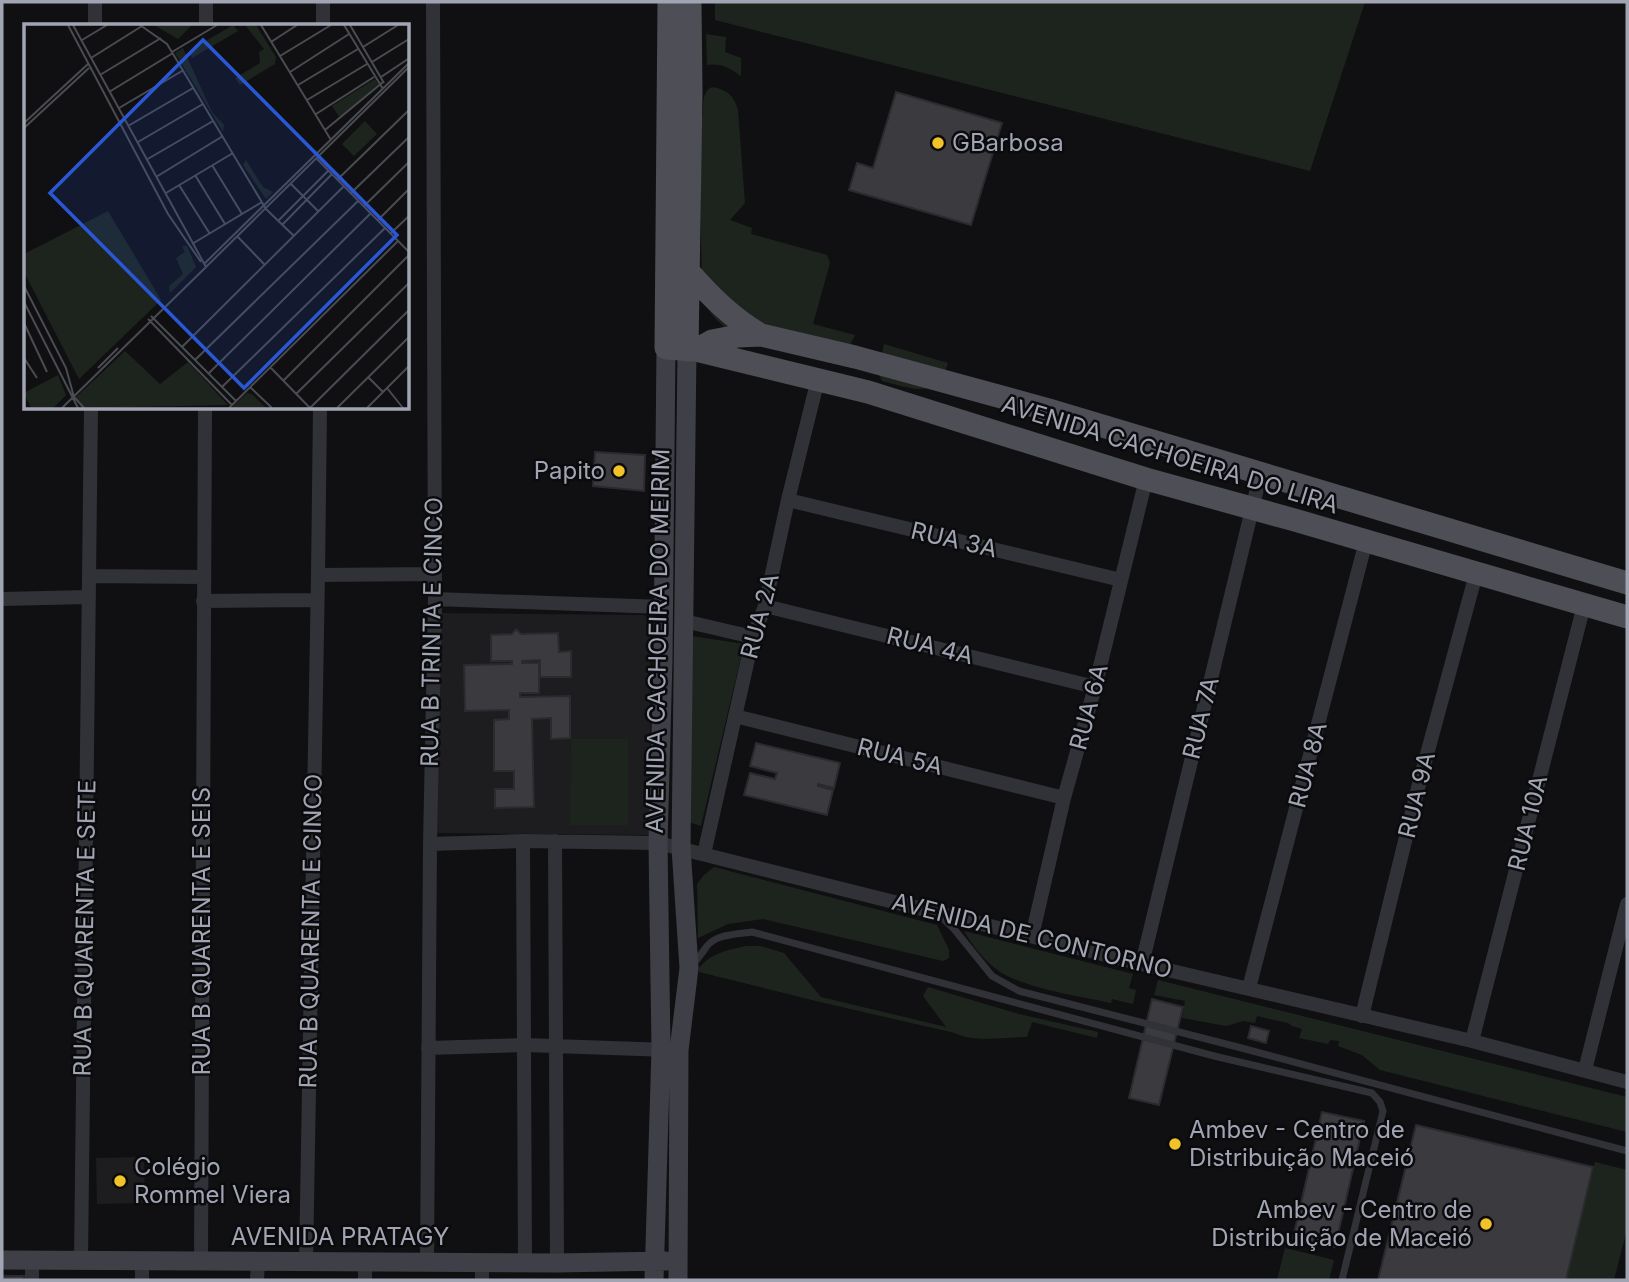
<svg xmlns="http://www.w3.org/2000/svg" width="1629" height="1282" viewBox="0 0 1629 1282" font-family="Inter,sans-serif">
<style>
.built{fill:#1d1c1f}
.green{fill:#1d241e}
.building{fill:#3a3a3f;stroke:#2b2a2e;stroke-width:2}
.lines{fill:none;stroke-linecap:round;stroke-linejoin:round}
.lane{stroke:#313237;stroke-width:7}
.street{stroke:#313237;stroke-width:14}
.secondary{stroke:#3f4047;stroke-width:19}
.primary{stroke:#4d4e56;stroke-width:23}
.poi-dot{fill:#f2c328;stroke:#0b0b0d;stroke-width:2.5}
.labels{text-anchor:middle;stroke-width:5;stroke-linejoin:round;paint-order:stroke}
.poi-label{font-size:24px;fill:#a1a5b3;stroke:#0b0b0d;text-anchor:start}
.street-label{font-size:24px;fill:#a1a5b3;stroke:#0b0b0d}
.inset-road{fill:none;stroke:#4a4c52;stroke-width:2}
.view{fill:#2a57d4;fill-opacity:0.15;stroke:#2a57d4;stroke-width:3.5}
.inset-edge{fill:none;stroke:#a1a5b3;stroke-width:3.5}
</style>
<rect width="100%" height="100%" fill="#101012"/>
<path class="built" d="M439,613l204,2 7,4 1,216 -214,-2z
M144,1157l1,46 -48,1 -1,-46z"/>
<path class="green" d="M715,2h650l-55,169 -595,-151z
M706,34l20,3 -1,15 16,6v18c-12,-8 -19,-13 -34,-11z
M712,87c15,2 22,9 26,23l7,93 -15,17 22,8 -1,6 76,21 3,8 -17,61 42,11 -4,8 -7,9 -117,-23c-17,-15 -22,-20 -25,-42l-3,-161c9,-12 -2,-31 13,-39z
M884,344l64,19c-12,38 -37,25 -66,18l-4,-9z
M692,636l52,8 -43,182 -12,-4z
M571,739h57v86h-58z
M714,867l223,58 12,25v8l-6,3 -180,-42 -35,5 -30,14 -1,-54 7,-9z
M964,931l169,43 -4,14 7,2 -3,14 -21,-5 -1,4c-32,-7 -90,-15 -115,-34 -13,-10 -24,-24 -32,-38z
M746,946h14l24,7 37,44 125,30 -23,-31 5,-9 91,27 79,18 -1,6 -65,-16 -5,15c-20,0 -55,6 -72,-4l-135,-31 -121,-30v-4c12,-15 29,-18 47,-22z
M1158,980l469,117v35l-247,-62 -18,-15 -24,-9 1,-5 -9,-1 -2,4 -29,-6 3,-9 -10,-3 -4,-3 -31,-7 -2,7 -12,-2 -17,5 -44,-8 3,-17 -31,-6z
M1595,1162l32,8v59l-13,51h-49z
M1285,1248l49,12 -5,20h-52z"/>
<path class="building" d="M896,92l106,31 -31,102 -122,-35 8,-27 16,5z
M595,452l50,3 -1,36 -51,-5z
M516,629l5,5 37,-1 1,19 12,-1v26h-31v-17l-18,1v2h17v30h-19v4l50,-1v42l-19,1v-21l-19,1 2,88 -39,1v-19h19v-18h-20v-51l15,-1v-9l-44,1 -1,-46 48,-1v-3h-21v-26l21,-1z
M756,743l84,20 -6,25 -16,-4v2l15,4 -6,25 -83,-20 6,-22 25,6 2,-6 -27,-7z
M1152,999l31,8 -24,98 -30,-7z
M1251,1026l18,5 -3,12 -18,-5z
M1322,1112l42,9 -29,126 -42,-9z
M1416,1125l177,42 -27,113h-188z
M3,1276h21v4h-21z"/>
<g class="lines">
<path class="lane" d="M941,917l13,12 38,47 27,15 211,54 397,106
M692,965c6,-6 10,-12 15,-19 9,-12 31,-12 45,-14l462,124 158,37 8,9 3,9 -41,169"/>
<path class="street" d="M95,26v-24
M206,26v-24
M323,26v-24
M788,500l333,80
M318,575l116,-1
M89,576l115,1
M2,599l87,-2
M435,599l228,8
M203,601l114,-1
M765,606l330,81
M684,621l69,16
M735,716l329,82
M523,841l2,421
M555,841l2,422
M430,844l93,-3 135,2 484,121 330,77 155,41
M704,854l49,-217 12,-31 23,-106 30,-121
M1032,936l32,-138 31,-111 51,-208
M1142,964l119,-492
M1249,988l117,-447
M1362,1016l58,-236 56,-206
M1472,1041l112,-436
M428,1048l97,-3 143,5
M1585,1070l42,-166
M81,1260l10,-852
M142,1260v20
M201,1261l4,-853
M306,1261l12,-686 2,-167
M427,1262l3,-418 5,-245 -2,-597
M32,1280v-20
M257,1280l1,-19
M365,1280v-19
M482,1280v-18"/>
<path class="secondary" d="M2,1260l555,3 109,-2
M654,1280l7,-231 -3,-206 5,-183 3,-312
M678,1280l1,-230 10,-82 -8,-120 6,-498"/>
<path class="primary" d="M669,2l-3,346 30,2 172,42 278,87 145,40 336,98
M689,272c22,25 43,46 72,63
M687,350l4,-257 -1,-91
M696,350l16,-9 26,-5 23,-1 94,22 194,53 578,173"/>
</g>
<g class="poi-dot">
<circle cx="938" cy="143" r="7"/>
<circle cx="619" cy="471" r="7"/>
<circle cx="1175" cy="1144" r="7"/>
<circle cx="120" cy="1181" r="7"/>
<circle cx="1486" cy="1224" r="7"/>
</g>
<g class="labels">
<g class="poi-label">
<text x="952" y="151">GBarbosa</text>
<text x="605" y="479" text-anchor="end">Papito</text>
<text x="1189" y="1138">Ambev - Centro de<tspan x="1189" dy="28">Distribuição Maceió</tspan></text>
<text x="134" y="1175">Colégio<tspan x="134" dy="28">Rommel Viera</tspan></text>
<text x="1472" y="1218" text-anchor="end">Ambev - Centro de<tspan x="1472" dy="28">Distribuição de Maceió</tspan></text>
</g>
<g class="street-label">
<text transform="translate(1170 455) rotate(17)" y="8">AVENIDA CACHOEIRA DO LIRA</text>
<text transform="translate(954 540) rotate(13)" y="8">RUA 3A</text>
<text transform="translate(760 616) rotate(-75)" y="8">RUA 2A</text>
<text transform="translate(432 632) rotate(-89)" y="8">RUA B TRINTA E CINCO</text>
<text transform="translate(658 641) rotate(-89)" y="8">AVENIDA CACHOEIRA DO MEIRIM</text>
<text transform="translate(930 646) rotate(14)" y="8">RUA 4A</text>
<text transform="translate(1089 707) rotate(-75)" y="8">RUA 6A</text>
<text transform="translate(1201 718) rotate(-76)" y="8">RUA 7A</text>
<text transform="translate(900 757) rotate(14)" y="8">RUA 5A</text>
<text transform="translate(1308 765) rotate(-75)" y="8">RUA 8A</text>
<text transform="translate(1417 795) rotate(-76)" y="8">RUA 9A</text>
<text transform="translate(1528 823) rotate(-76)" y="8">RUA 10A</text>
<text transform="translate(85 928) rotate(-89)" y="8">RUA B QUARENTA E SETE</text>
<text transform="translate(202 931) rotate(-90)" y="8">RUA B QUARENTA E SEIS</text>
<text transform="translate(311 931) rotate(-89)" y="8">RUA B QUARENTA E CINCO</text>
<text transform="translate(1032 936) rotate(14)" y="8">AVENIDA DE CONTORNO</text>
<text x="340" y="1245">AVENIDA PRATAGY</text>
</g>
</g>
<g transform="translate(24 24)">
<rect width="385" height="385" fill="#101012"/>
<path d="M130,1h38l-14,14zM209,1l5,6 -46,27 -3,-7zM221,1h11l20,32 -1,7 -35,21 -5,-7 25,-15 -1,-11 5,-3zM159,24l29,64 12,13 -1,7 -48,-79zM351,55l3,5 -38,34 -8,-12zM341,97l12,13 -23,22 -12,-12zM222,136l17,27 10,5 -7,7 -23,-34zM84,187l53,89 -82,79 -55,-107v-18zM158,222h5l9,21 -26,26 -1,-7 14,-12 -7,-16 9,-6zM101,327l35,33 28,-22 40,43 -143,3 -10,-10zM34,351l8,20 -13,13h-22l-7,-15zM223,369l5,1 14,14h-35z" fill="#1d241e"/>
<path class="inset-road" d="M44,1l100,189 33,48M116,1l27,19 99,165 28,27M237,1l70,115M320,1l39,64M326,1l34,58M58,16l25,-15M247,18l26,-17M339,23l35,-22M148,28l45,-27M256,32l51,-31M67,34l51,-32M348,38l37,-23M266,48l59,-38M76,51l61,-37M357,53l27,-18M274,61l60,-36M85,68l64,-39M283,76l60,-36M95,84l63,-37M292,90l58,-37M0,99l64,-59M104,102l65,-38M0,104l65,-60M301,106l58,-48M114,118l65,-38M293,135l92,93M122,136l67,-39M188,141l30,49M171,151l30,49M132,153l67,-41M314,155l71,-69M266,159l28,28M155,161l31,49M142,169l67,-40M327,169l58,-56M340,182l45,-44M354,196l31,-31M254,197l50,-50M258,201l50,-51M367,209l18,-17M213,212l27,28M168,220l70,-42M180,240l205,-201M182,243l203,-200M0,262l42,82 8,29 10,11M0,278l54,106M127,292l85,85M124,295l84,86M0,299l23,49M158,323l162,-161M0,334l13,20M171,336l163,-159M246,343l40,41 99,-98M74,344l20,-20M185,349l162,-160M344,353l15,15M259,357l126,-126M198,363l163,-159M226,363l22,21M363,364l16,20M272,370l113,-111M38,384l144,-141 -133,-242M205,384l169,-167M313,384l72,-71M343,384l42,-42"/>
<path class="view" d="M179,16l194,195 -153,153 -194,-195z"/>
<rect width="385" height="385" class="inset-edge"/>
</g>
<rect width="1629" height="1282" fill="none" stroke="#a1a5b3" stroke-width="7"/>
</svg>
